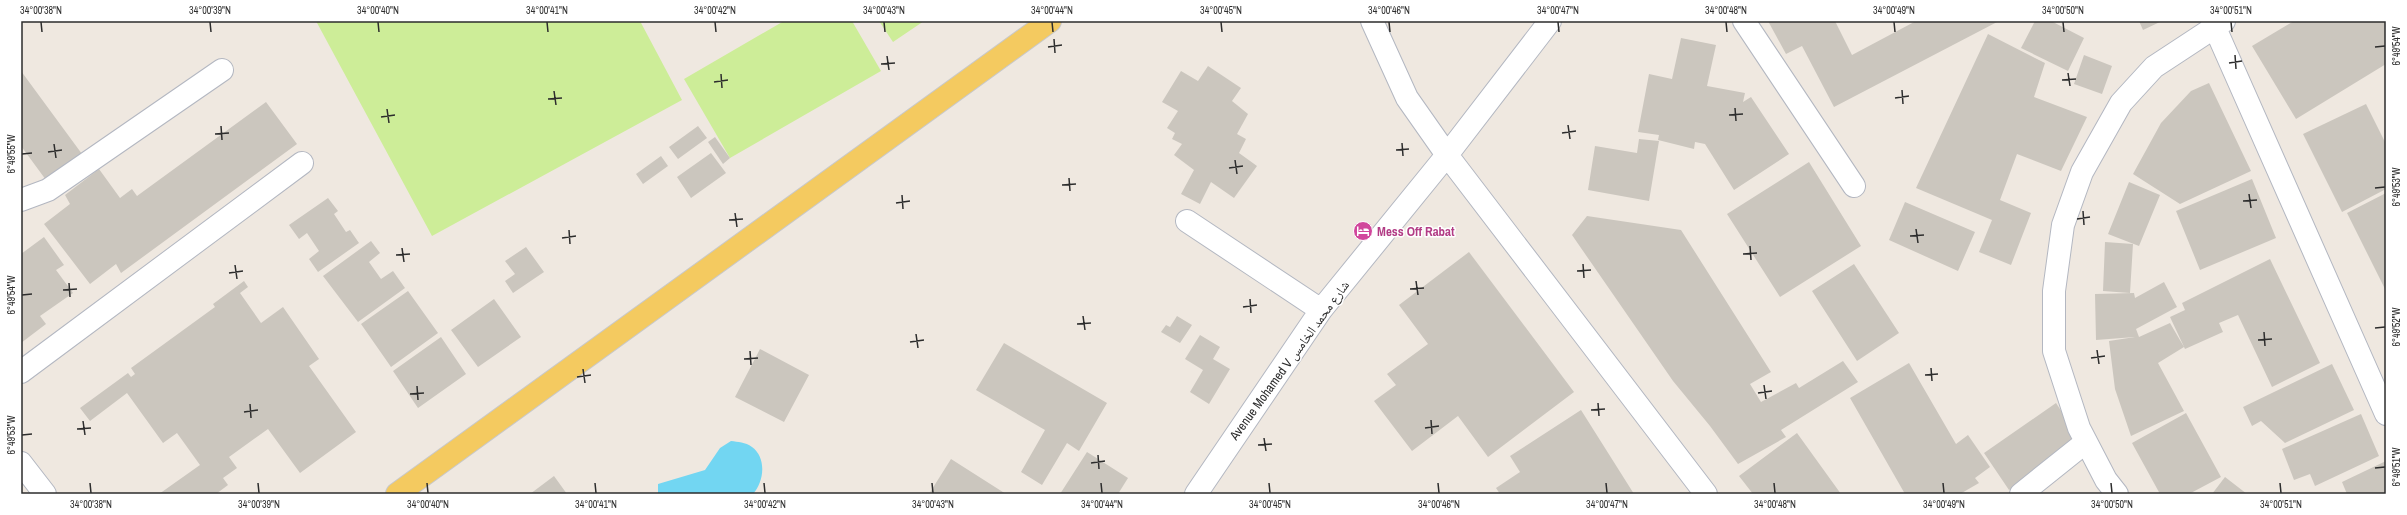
<svg xmlns="http://www.w3.org/2000/svg" width="2407" height="515" viewBox="0 0 2407 515" font-family="'Archivo Narrow','Noto Naskh Arabic',sans-serif">
<style>
.pitch{fill:#cded98}
.water{fill:#72d6f2}
.building{fill:#cbc6be}
.lines{fill:none;stroke-linecap:round;stroke-linejoin:round}
.minor-casing{stroke:#b3b7c1;stroke-width:24}
.major-casing{stroke:#c8c8c8;stroke-width:24}
.minor{stroke:#fff;stroke-width:22}
.major{stroke:#f4ca60;stroke-width:22}
.ticks{fill:none;stroke:#2d2d2d;stroke-width:1.5}
.labels{text-anchor:middle;stroke-width:3;stroke-linejoin:round;paint-order:stroke}
.hotel-label{font-size:13px;font-weight:bold;fill:#b23c85;stroke:#fff;text-anchor:start}
.street-label{font-size:13px;fill:#2d2d2d;stroke:#fff}
.neatline{fill:none;stroke:#2d2d2d;stroke-width:1.5}
.ticks-label{font-size:10px;text-anchor:middle;fill:#2d2d2d}
</style>
<rect width="100%" height="100%" fill="#efe8e0"/>
<path class="pitch" d="M316,21h324l42,79 -250,136z
M784,21h68l29,50 -151,87 -46,-79z
M879,21h45l-31,21z"/>
<path class="water" d="M731,441c7,1 14,1 21,6 15,11 12,35 1,47h-95v-10l47,-14 15,-22z"/>
<path class="building" d="M1768,21h67l17,34 64,-34h83l-165,86 -32,-61 -16,8z
M2035,21h16l33,17 -16,33 -47,-23z
M2139,21h23l-19,9z
M2294,21h92v43l-90,55 -44,-73z
M1988,34l57,29 -11,34 53,20 -26,54 -44,-17 -17,46 31,13 -20,52 -32,-13 13,-32 -76,-32z
M1681,38l35,7 -9,41 38,7 -2,9 8,-5 38,57 -55,36 -29,-46 -10,-2 -1,7 -36,-9 1,-5 -21,-3 11,-58 23,5z
M2084,55l28,11 -10,28 -28,-10z
M1208,66l33,22 -9,13 16,13 -11,20 9,5 -7,14 18,13 -23,32 -23,-16 -11,22 -19,-10 13,-24 -20,-15 8,-11 -10,-5 3,-6 -8,-5 11,-17 -16,-9 19,-31 17,10z
M21,71l61,83 -36,26 -25,-34z
M2209,83l42,88 -71,33 -47,-30 28,-51 30,-32z
M266,102l31,42 -176,129 -5,-9 -26,20 -46,-60 26,-20 -5,-9 34,-26 21,29 12,-9 5,7z
M2366,104l20,40v45l-44,23 -39,-78z
M698,126l9,12 -29,21 -9,-12z
M715,137l15,21 -7,6 -15,-22z
M1639,139l20,2 -10,60 -61,-11 7,-44 42,7z
M711,153l15,20 -35,25 -14,-21z
M661,156l7,10 -25,18 -7,-10z
M1809,162l52,84 -81,51 -53,-83z
M2252,179l24,59 -76,32 -24,-59z
M2129,182l31,13 -21,51 -31,-12z
M2386,193v98l-39,-78z
M328,198l10,13 -4,3 12,18 4,-2 9,13 -41,29 -9,-13 10,-8 -12,-18 -8,6 -10,-14z
M1905,202l70,30 -17,39 -69,-31z
M1587,216l94,14 90,142 -21,12 11,18 35,-19 3,5 44,-27 15,21 -77,48 5,7 -48,27 -28,-38 -37,-45 -101,-146z
M44,237l20,28 -8,5 17,23 -33,23 6,8 -25,19v-89z
M371,241l9,12 -11,9 12,17 12,-8 12,17 -47,34 -35,-46z
M2105,242l28,2 -3,49 -27,-2z
M526,247l18,25 -31,21 -8,-12 10,-7 -10,-13z
M1469,252l105,140 -86,65 -30,-41 -46,35 -38,-50 22,-16 -9,-11 41,-30 -29,-39z
M2270,259l50,104 -48,24 -34,-72 -19,8 4,9 -38,17 -15,-32 15,-7 -3,-7z
M1854,264l45,69 -42,28 -45,-70z
M244,281l4,6 -8,6 21,30 22,-16 36,52 -10,7 47,66 -56,41 -32,-44 -39,28 8,11 -14,10 5,7 -12,9h-57l41,-29 -23,-32 -14,10 -36,-50 -37,28 -10,-13 48,-35 3,4 4,-3 -4,-6 84,-61 -2,-3z
M2164,282l13,25 -41,22 3,8 31,-14 14,24 -26,16 26,48 -53,25 -16,-47 -6,-48 26,-4 -39,3 -1,-46 39,-1 1,5z
M408,291l30,42 -47,34 -30,-43z
M494,299l27,38 -43,30 -27,-37z
M1177,316l15,9 -12,18 -19,-11 5,-7 4,2z
M1200,335l20,12 -7,12 17,10 -21,35 -19,-12 13,-22 -18,-11z
M441,337l25,37 -48,34 -25,-37z
M1004,343l103,60 -28,48 -12,-8 -25,42 -21,-13 24,-42 -69,-40z
M760,349l49,26 -25,47 -49,-25z
M1909,363l47,81 12,-9 22,32 -15,11 4,5 -19,11h-55l-55,-96z
M2332,364l22,46 -69,33 -24,-22 -9,5 -9,-19z
M2056,403l25,38 -72,49 -25,-37z
M1581,410l53,84h-134l-4,-6 24,-16 -10,-16z
M2186,413l35,64 -32,17h-29l-28,-51z
M2361,414l18,42 -64,30 -5,-12 -16,6 -12,-31z
M1797,433l44,61h-88l-14,-18z
M1087,452l41,26 -10,16h-58z
M951,459l55,35h-77z
M2386,461v33h-39l-5,-12z
M554,476l13,18h-37z
M2225,477l22,17h-35z"/>
<g class="lines">
<defs>
<path id="minor" d="M1372,21l35,77 40,57 259,339
M1744,21l110,165
M2212,21l174,393
M21,200l27,-10 174,-120
M1187,221l134,89
M21,372l281,-209
M21,463l24,31
M1196,494l125,-184 126,-155 103,-134
M2021,494l65,-52
M2117,494l-11,-14 -27,-52 -25,-77v-60l9,-66 19,-53 39,-69 33,-36 70,-46"/>
<path id="major" d="M397,494l653,-473"/>
</defs>
<use href="#minor" class="minor-casing"/>
<use href="#major" class="major-casing"/>
<use href="#minor" class="minor"/>
<use href="#major" class="major"/>
</g>
<path class="ticks" d="M41,22l1,10M210,22l1,10M378,22l1,10M547,22l1,10M715,22l1,10M884,22l1,10M1052,22l1,10M1221,22l1,10M1389,22l1,10M1558,22l1,10M1726,22l1,10M1894,22l1,10M2063,22l1,10M2231,22l1,10M1054,39l1,14M1048,47l14,-2M2375,47l10,-1M2235,55l1,14M887,56l2,14M2229,63l13,-2M881,64l14,-1M2068,73l2,13M721,74l1,14M2062,80l14,-1M714,82l14,-2M1902,90l1,14M554,91l2,14M1895,98l14,-2M548,99l14,-1M1735,108l1,13M387,109l2,14M1729,115l14,-1M381,117l14,-2M1568,125l2,14M221,126l1,14M1562,133l14,-2M215,134l14,-1M1402,143l1,13M54,144l2,14M1396,150l13,-1M48,152l14,-2M22,154l10,-1M1235,160l2,14M1229,168l14,-2M1069,178l1,13M1062,185l14,-1M2375,188l10,-1M2249,194l2,14M902,195l1,14M2243,201l14,-1M896,203l14,-2M2083,211l1,14M735,213l2,14M2077,219l13,-2M729,220l14,-1M1916,229l2,14M569,230l1,14M1910,236l14,-1M562,238l14,-2M1750,246l1,14M402,248l2,14M1743,254l14,-1M396,255l14,-1M1583,264l1,14M235,265l2,14M1577,271l14,-1M229,273l14,-2M1416,281l2,14M69,283l1,14M1410,289l14,-1M63,290l14,-1M22,295l10,-1M1250,299l1,14M1243,307l14,-2M1083,316l2,14M1077,324l14,-1M2375,328l10,-1M2264,332l1,14M916,334l2,14M2258,340l14,-1M910,342l14,-2M2097,350l2,14M750,351l1,14M2091,358l14,-2M744,359l14,-1M1931,368l1,13M583,369l2,14M1925,375l13,-1M577,377l14,-2M1764,385l2,14M417,386l1,14M1758,393l14,-2M410,394l14,-1M1598,403l1,13M250,404l1,14M1591,410l14,-1M244,412l14,-2M1431,420l1,14M83,421l2,14M1425,428l14,-2M77,429l14,-1M22,435l10,-1M1264,438l2,13M1258,445l14,-1M1098,455l1,14M1091,463l14,-2M2375,468l10,-1M90,483l1,10M258,483l1,10M427,483l1,10M595,483l1,10M764,483l1,10M932,483l1,10M1101,483l1,10M1269,483l1,10M1438,483l1,10M1606,483l1,10M1774,483l1,10M1943,483l1,10M2111,483l1,10M2280,483l1,10"/>
<defs>
<symbol id="hotel-disc" viewBox="-11 -11 22 22"><circle r="9.5" fill="#d1479c" stroke="#fff"/><path d="M-6-4.5h1.5V1H6V5H4.5V3h-9V5H-6ZM-4 0a1.8 1.8 0 1 1 3.6 0ZM.5 0V-2.5h3Q6-2.5 6 0Z" fill="#fff"/></symbol>
</defs>
<g fill-rule="evenodd">
<use href="#hotel-disc" x="1352" y="220" width="22" height="22"/>
</g>
<g class="labels">
<g class="hotel-label">
<text x="1377" y="236">Mess Off Rabat</text>
</g>
<g class="street-label">
<text transform="translate(1289 360) rotate(-54)" y="5">Avenue Mohamed V شارع محمد الخامس</text>
</g>
</g>
<rect width="2407" height="515" fill="none" stroke="#ffffff" stroke-width="44"/>
<rect x="22" y="22" width="2363" height="471" class="neatline"/>
<g class="ticks-label">
<text x="41" y="14">34°00'38"N</text>
<text x="210" y="14">34°00'39"N</text>
<text x="378" y="14">34°00'40"N</text>
<text x="547" y="14">34°00'41"N</text>
<text x="715" y="14">34°00'42"N</text>
<text x="884" y="14">34°00'43"N</text>
<text x="1052" y="14">34°00'44"N</text>
<text x="1221" y="14">34°00'45"N</text>
<text x="1389" y="14">34°00'46"N</text>
<text x="1558" y="14">34°00'47"N</text>
<text x="1726" y="14">34°00'48"N</text>
<text x="1894" y="14">34°00'49"N</text>
<text x="2063" y="14">34°00'50"N</text>
<text x="2231" y="14">34°00'51"N</text>
<text transform="translate(2396 46) rotate(-90)" y="4">6°49'54"W</text>
<text transform="translate(11 154) rotate(-90)" y="4">6°49'55"W</text>
<text transform="translate(2396 187) rotate(-90)" y="4">6°49'53"W</text>
<text transform="translate(11 295) rotate(-90)" y="4">6°49'54"W</text>
<text transform="translate(2396 327) rotate(-90)" y="4">6°49'52"W</text>
<text transform="translate(11 435) rotate(-90)" y="4">6°49'53"W</text>
<text transform="translate(2396 467) rotate(-90)" y="4">6°49'51"W</text>
<text x="91" y="508">34°00'38"N</text>
<text x="259" y="508">34°00'39"N</text>
<text x="428" y="508">34°00'40"N</text>
<text x="596" y="508">34°00'41"N</text>
<text x="765" y="508">34°00'42"N</text>
<text x="933" y="508">34°00'43"N</text>
<text x="1102" y="508">34°00'44"N</text>
<text x="1270" y="508">34°00'45"N</text>
<text x="1439" y="508">34°00'46"N</text>
<text x="1607" y="508">34°00'47"N</text>
<text x="1775" y="508">34°00'48"N</text>
<text x="1944" y="508">34°00'49"N</text>
<text x="2112" y="508">34°00'50"N</text>
<text x="2281" y="508">34°00'51"N</text>
</g>
</svg>
